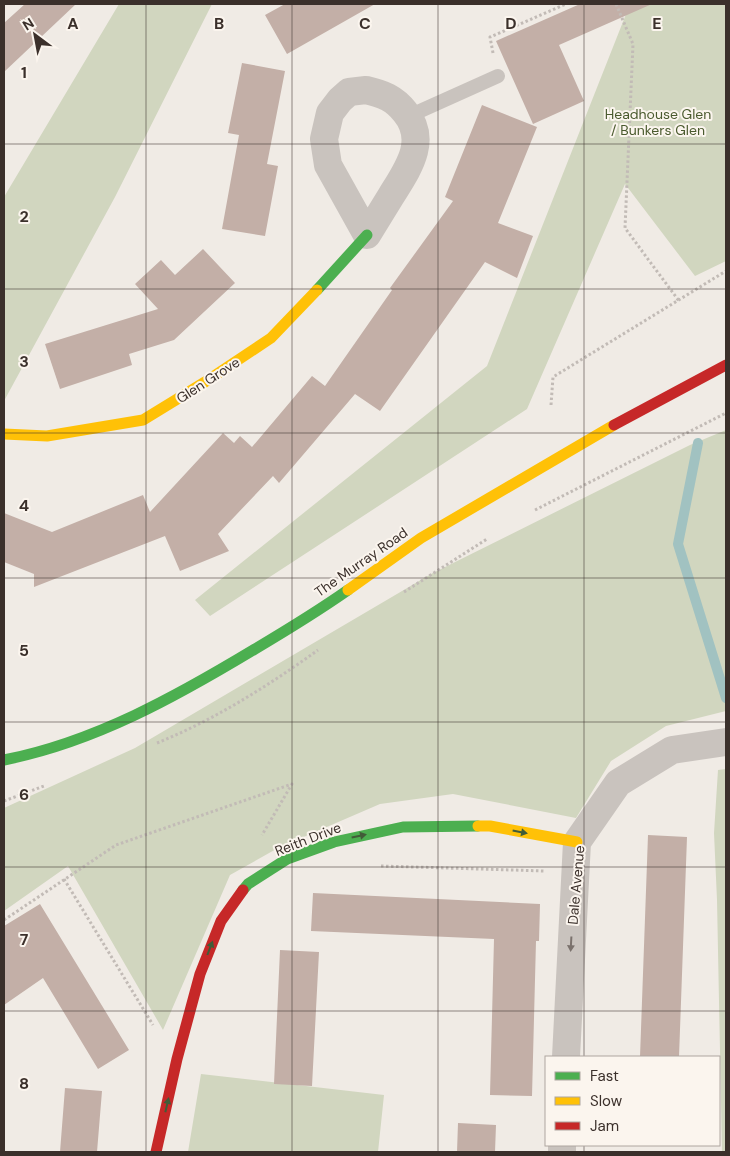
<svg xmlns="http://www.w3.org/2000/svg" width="730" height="1156" viewBox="0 0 730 1156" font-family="'DM Sans',sans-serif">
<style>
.green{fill:#d1d6bf}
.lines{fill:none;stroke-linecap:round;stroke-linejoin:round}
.stream{stroke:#a1c2c1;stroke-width:10}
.building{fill:#c3afa7}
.path{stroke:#c2bbb6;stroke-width:3;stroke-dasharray:2.5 2.5;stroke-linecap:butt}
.lane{stroke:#c9c3be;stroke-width:14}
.street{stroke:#c9c3be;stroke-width:28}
.fast{stroke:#4caf50;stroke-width:11}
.slow{stroke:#ffc107;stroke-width:11}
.jam{stroke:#c62828;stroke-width:11}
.oneway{fill:#415c38}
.oneway2{fill:#7b726d}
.grid{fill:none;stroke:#3b302b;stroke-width:1;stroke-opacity:0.55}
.labels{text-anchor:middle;stroke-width:4;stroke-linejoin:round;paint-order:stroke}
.park-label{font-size:14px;fill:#4a5a2e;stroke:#fbf5ee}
.street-label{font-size:14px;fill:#3b302b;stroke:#fbf5ee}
.grid-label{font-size:16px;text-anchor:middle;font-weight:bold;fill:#3b302b;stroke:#fbf5ee;stroke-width:4;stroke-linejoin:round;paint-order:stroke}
</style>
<rect width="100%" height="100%" fill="#f0ebe5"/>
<path class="green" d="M119,4h93l-97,193 -111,204v-204z
M630,4h96v257l-31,15 -70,-92 -98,225 -317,207 -15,-16 292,-234z
M726,430v281l-60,15 -55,35 -35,57 -123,-24 -73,10 -102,44 -48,27 -67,155 -95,-164 -64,45v-103l131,-60 296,-174 259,-129z
M726,769v383h-4l-5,-252 -3,-67 4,-63z
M201,1074l183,21 -6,57h-190z"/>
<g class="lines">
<path class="stream" d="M698,443l-20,101 48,154"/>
</g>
<path class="building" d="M25,4h51l-72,68v-49z
M285,4h90l-88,50 -22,-39z
M580,4h72l-93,41 25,56 -51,23 -37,-83z
M242,63l43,8 -18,93 11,2 -13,70 -43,-7 17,-94 -11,-2z
M482,105l55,22 -39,96 35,13 -16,42 -32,-16 -105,149 -25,-17 -76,89 -6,-7 -55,58 11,17 -49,20 -15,-35 -131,51v-13l-30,-12v-49l48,19 91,-37 7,17 73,-79 11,10 6,-7 12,11 60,-71 13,10 67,-96 -2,-2 63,-87 -8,-4z
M203,249l32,34 -61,57 -45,14 3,11 -72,24 -15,-45 113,-35 -23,-25 26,-24 14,15z
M648,835l39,2 -8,220h-39z
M313,893l227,11 -1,37h-3l-4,155 -42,-1 4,-156 -183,-8z
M40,904l89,146 -31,19 -55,-91 -39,27v-79z
M280,950l39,2 -7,134 -38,-2z
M65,1088l37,3 -5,61h-37z
M458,1123l38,2 -1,27h-38z"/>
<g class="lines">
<path class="path" d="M616,4l17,40 -8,184 54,73
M493,53l-3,-16 76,-33
M551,405l2,-28 173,-106
M535,510l191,-97
M404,592l83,-53
M157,743c57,-23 111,-57 161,-93
M4,801l40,-15
M381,866l164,5
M64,879l89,146
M4,920l112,-75 176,-61 -30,51"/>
<path class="lane" d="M409,116l89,-40"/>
<path class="street" d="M366,90c17,4 28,8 39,22 24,29 2,58 -14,84 -8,13 -16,26 -24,39l-39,-70 -4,-26 6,-26 10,-13 9,-8z
M566,1057l11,-215 41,-59 54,-33 54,-8
M562,1152v-7"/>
<path class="fast" d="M317,290l50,-55
M4,760c91,-18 173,-64 251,-111 32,-19 63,-38 93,-59
M243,890l5,-6 39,-25 47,-17 69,-15 75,-1"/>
<path class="slow" d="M4,434l43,2 96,-16 62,-38 66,-44 46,-48
M348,590l73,-52 193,-113
M478,826h12l87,16"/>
<path class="jam" d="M614,425l112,-60
M156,1152l21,-93 23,-85 21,-53 22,-31"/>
</g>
<defs><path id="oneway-solid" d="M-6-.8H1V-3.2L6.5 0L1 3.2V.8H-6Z" transform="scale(1.25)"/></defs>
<g class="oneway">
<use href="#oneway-solid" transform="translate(520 832) rotate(11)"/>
<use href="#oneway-solid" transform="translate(359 836) rotate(-12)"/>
<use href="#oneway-solid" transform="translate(210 948) rotate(-69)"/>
<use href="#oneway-solid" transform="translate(167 1105) rotate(-77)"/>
</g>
<use class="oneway2" href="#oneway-solid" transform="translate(571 944) rotate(93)"/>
<path class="grid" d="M146,4v1148M292,4v1148M438,4v1148M584,4v1053M4,144h722M4,289h722M4,433h722M4,578h722M4,722h722M4,867h722M4,1011h722M584,1145v7"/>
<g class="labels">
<g class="park-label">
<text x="658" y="119">Headhouse Glen<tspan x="658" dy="16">/ Bunkers Glen</tspan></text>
</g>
<g class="street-label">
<text transform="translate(208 380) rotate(-33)" y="5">Glen Grove</text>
<text transform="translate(361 562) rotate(-35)" y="5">The Murray Road</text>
<text transform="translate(308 839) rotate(-21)" y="5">Reith Drive</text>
<text transform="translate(576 885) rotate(-85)" y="5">Dale Avenue</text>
</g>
</g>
<g class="grid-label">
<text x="73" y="29">A</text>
<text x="219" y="29">B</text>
<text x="365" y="29">C</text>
<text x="511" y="29">D</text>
<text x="657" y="29">E</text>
<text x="24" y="78">1</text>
<text x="24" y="222">2</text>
<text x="24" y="367">3</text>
<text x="24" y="511">4</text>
<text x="24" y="656">5</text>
<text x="24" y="800">6</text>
<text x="24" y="945">7</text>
<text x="24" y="1089">8</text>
</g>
<rect width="730" height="1156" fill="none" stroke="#3b302b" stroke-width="10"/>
<rect x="545" y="1056" width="175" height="90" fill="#fbf5ee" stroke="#aea6a0"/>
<rect x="555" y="1072" width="25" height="8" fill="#4caf50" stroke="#aea6a0"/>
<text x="590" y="1081" font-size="15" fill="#3b302b">Fast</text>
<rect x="555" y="1097" width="25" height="8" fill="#ffc107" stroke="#aea6a0"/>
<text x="590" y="1106" font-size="15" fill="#3b302b">Slow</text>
<rect x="555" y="1122" width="25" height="8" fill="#c62828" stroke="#aea6a0"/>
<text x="590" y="1131" font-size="15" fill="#3b302b">Jam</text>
<g transform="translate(35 35) rotate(328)" stroke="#fbf5ee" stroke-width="4" paint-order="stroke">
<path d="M0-4L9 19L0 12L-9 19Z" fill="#3b302b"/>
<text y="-8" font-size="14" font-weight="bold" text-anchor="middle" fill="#3b302b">N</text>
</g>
</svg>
